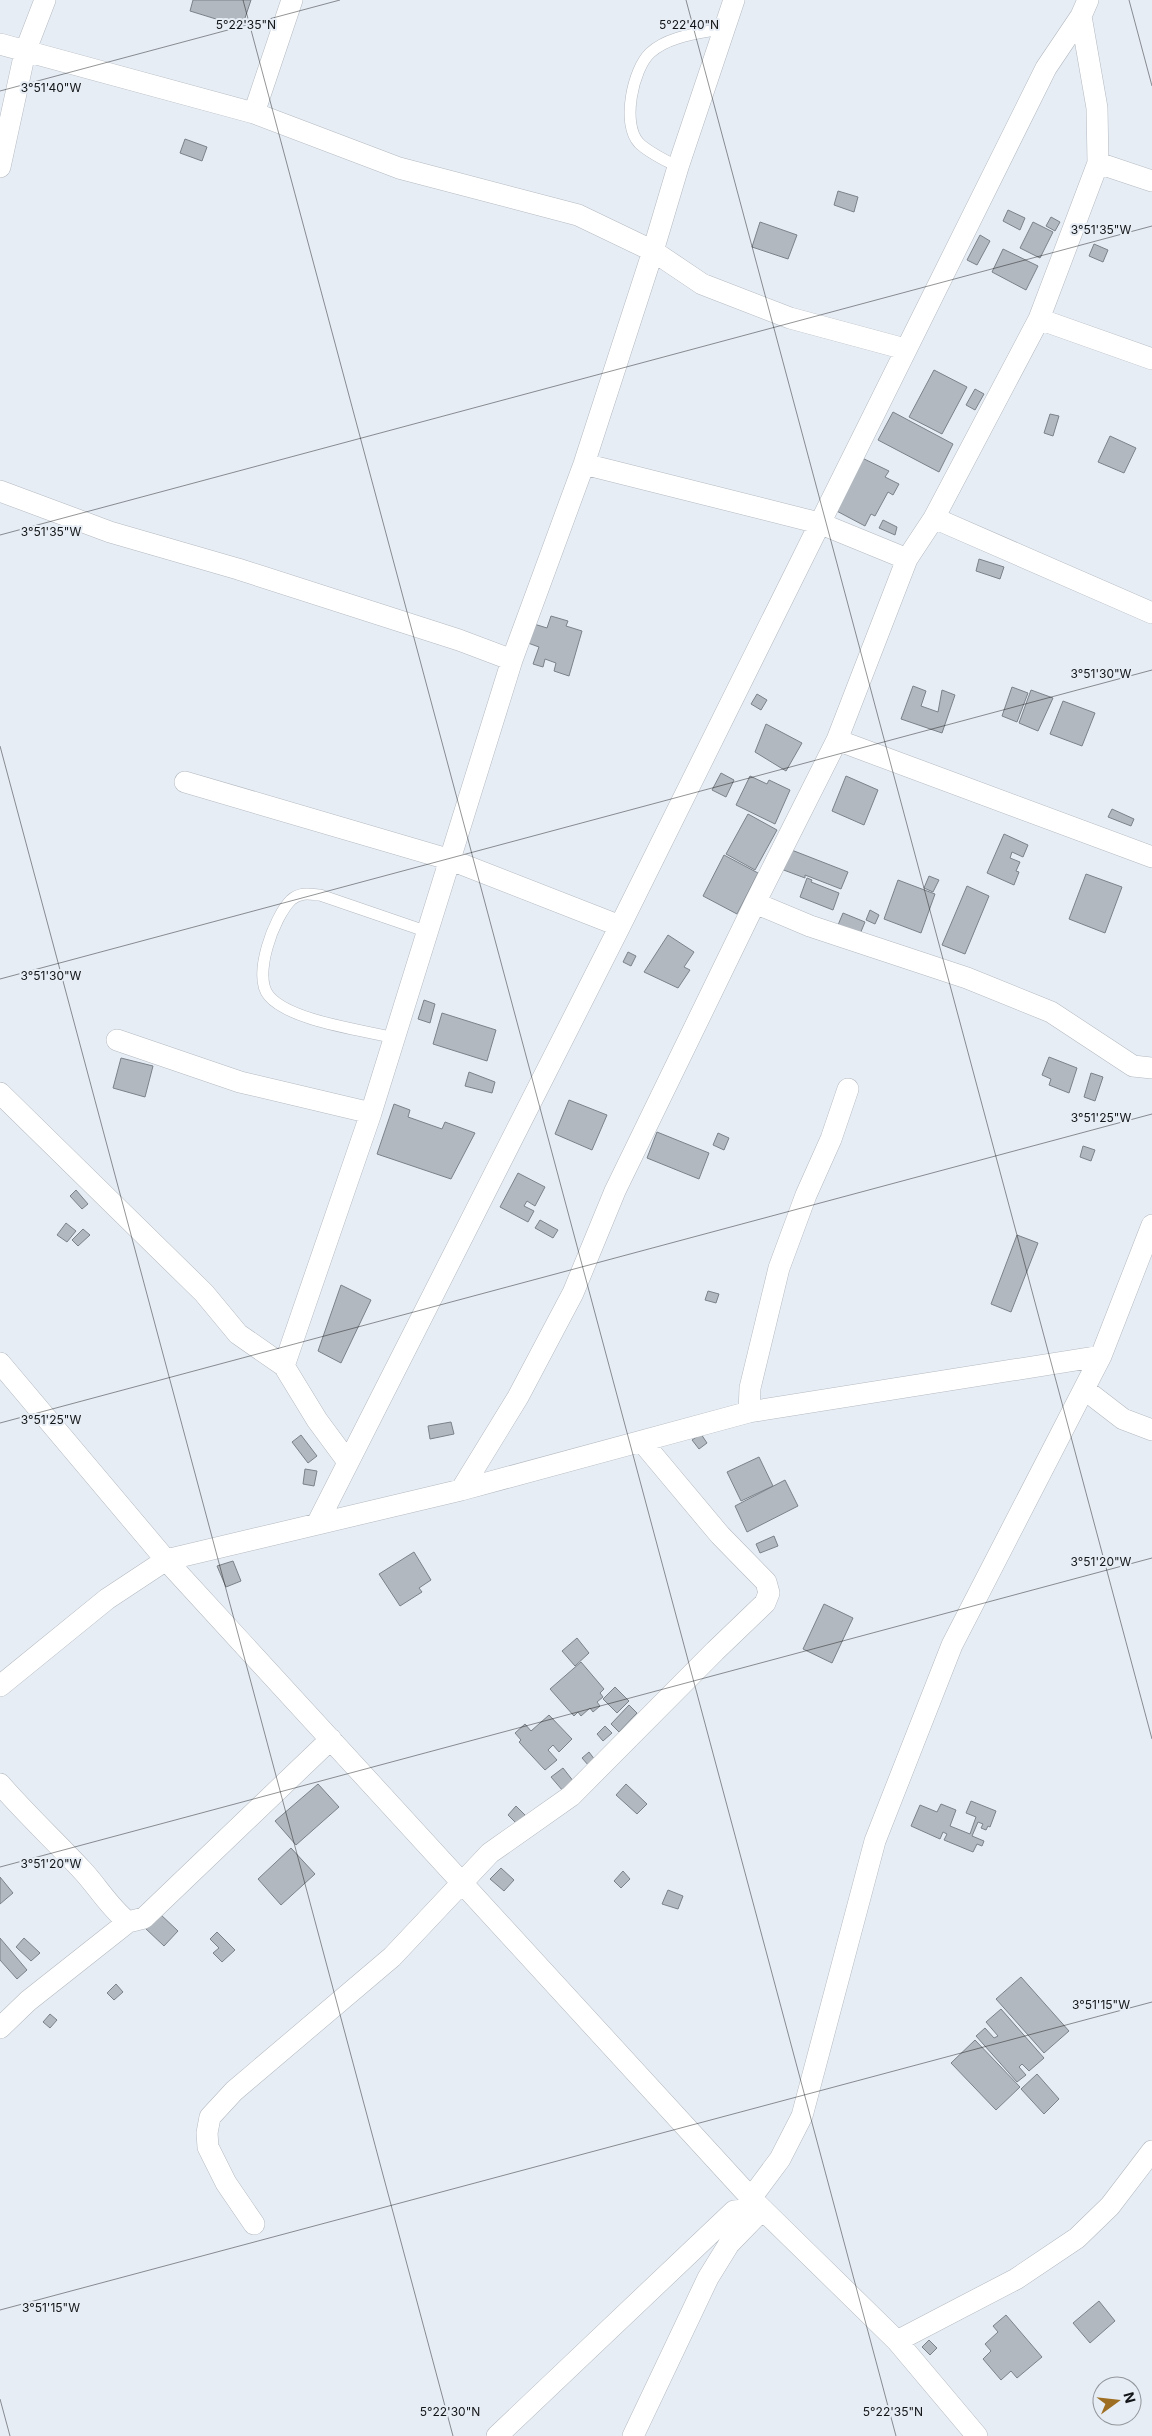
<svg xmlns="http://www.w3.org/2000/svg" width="1152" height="2436" viewBox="0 0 1152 2436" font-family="Inter,sans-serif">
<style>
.building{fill:#b2b8bf;stroke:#7c8289}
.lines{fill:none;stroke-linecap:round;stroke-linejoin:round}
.service-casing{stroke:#b4bac1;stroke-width:12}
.minor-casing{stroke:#b4bac1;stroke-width:22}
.service{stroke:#fff;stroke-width:11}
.minor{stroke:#fff;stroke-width:21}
.ticks{fill:none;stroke:#121517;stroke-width:1;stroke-opacity:0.45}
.ticks-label{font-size:12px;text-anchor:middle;fill:#121517;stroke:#e7edf5;stroke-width:4;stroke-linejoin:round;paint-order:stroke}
</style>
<rect width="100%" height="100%" fill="#e7edf5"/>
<path class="building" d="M193,0h58l-9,27 -52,-16z
M185,139l22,8 -5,14 -22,-8z
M838,191l20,6 -4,15 -20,-7z
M1008,210l17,8 -5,12 -17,-9z
M1051,217l9,5 -5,9 -9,-5z
M760,222l37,13 -9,24 -36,-12z
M1033,222l20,10 -13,26 -20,-10z
M980,235l10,6 -13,24 -10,-5z
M1094,244l14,6 -5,12 -14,-6z
M1003,249l35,17 -12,24 -34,-18z
M934,370l33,17 -25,47 -33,-17z
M975,389l9,5 -9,16 -9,-5z
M893,412l60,32 -14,28 -61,-32z
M1050,414l9,2 -6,20 -9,-3z
M1110,436l26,12 -12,25 -26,-11z
M858,456l31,15 -4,6 14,7 -6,11 -5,-3 -13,24 -4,-2 -6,12 -34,-18z
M883,520l14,7 -2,8 -16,-7z
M979,559l25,8 -4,12 -24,-8z
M551,616l17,5 -2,5 16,5 -13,45 -15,-5 2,-8 -11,-4 -2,8 -10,-3 6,-17 -11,-4 6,-19 13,4z
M913,686l13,5 -5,15 17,6 4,-22 13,5 -13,38 -41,-14z
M1012,687l16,6 -11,29 -15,-6z
M1031,690l22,8 -15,33 -19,-8z
M757,694l10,6 -6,10 -10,-6z
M1063,701l32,12 -13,33 -32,-12z
M766,724l36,19 -16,28 -31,-19z
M721,773l13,7 -8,17 -14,-7z
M750,776l17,8 2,-4 21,10 -15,34 -39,-19z
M846,776l32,14 -14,35 -32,-14z
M1112,809l22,10 -3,7 -23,-9z
M748,814l29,16 -22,40 -29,-16z
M1004,834l24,11 -5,12 -11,-5 -2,6 10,4 -4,9 3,1 -5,13 -27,-12z
M789,849l59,23 -7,17 -36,-14v3l-24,-9z
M724,855l34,18 -21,41 -34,-18z
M1086,874l36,13 -17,46 -36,-14z
M929,876l10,4 -6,12 -9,-4z
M807,878l5,2 -1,2 28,11 -6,17 -33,-13z
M898,880l37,14 -14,39 -37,-14z
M967,886l22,10 -24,58 -23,-9z
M870,910l9,5 -4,9 -9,-4z
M843,913l22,9 -5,12 -22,-9z
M668,935l26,17 -10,15 6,3 -12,18 -34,-16z
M628,952l8,4 -5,10 -8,-4z
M424,1000l11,4 -5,19 -12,-4z
M442,1013l54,17 -9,31 -54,-17z
M1049,1057l28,11 -8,25 -20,-8 2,-6 -9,-4z
M121,1058l32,8 -8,31 -32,-9z
M469,1072l26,10 -3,11 -27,-7z
M1091,1073l12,4 -8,24 -11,-4z
M569,1100l38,15 -15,35 -37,-16z
M394,1104l16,6 -2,7 34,12 3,-7 30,11 -24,46 -74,-25z
M657,1132l52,21 -10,26 -52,-21z
M718,1133l11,5 -5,12 -11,-5z
M1083,1146l12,4 -4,11 -11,-4z
M518,1173l27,14 -10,19 -8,-5 -3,5 10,5 -6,11 -28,-15z
M76,1190l12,14 -6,5 -12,-13z
M540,1220l18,10 -5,8 -18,-10z
M66,1223l10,8 -9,11 -10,-7z
M83,1229l7,6 -12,11 -6,-6z
M1017,1235l21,8 -27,69 -20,-8z
M341,1285l30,15 -30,63 -23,-12z
M708,1291l11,3 -3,9 -11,-3z
M451,1422l3,12 -24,5 -2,-13z
M701,1434l6,9 -8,6 -7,-9z
M301,1435l16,21 -9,7 -16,-21z
M759,1457l14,29 -32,15 -14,-29z
M305,1469l12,2 -3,15 -11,-2z
M785,1480l13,26 -51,26 -12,-26z
M774,1536l4,10 -18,7 -4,-9z
M414,1552l17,28 -12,8 3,4 -22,14 -21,-32z
M233,1561l8,20 -15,6 -9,-21z
M824,1604l29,14 -21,45 -29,-14z
M577,1638l12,15 -14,13 -13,-15z
M581,1662l23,27 -4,4 3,4 -6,5 3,4 -7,6 -3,-4 -9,8 -3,-4 -4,4 -24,-27z
M615,1687l14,14 -12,12 -14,-14z
M629,1705l8,8 -18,19 -8,-8z
M549,1715l23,24 -13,13 -6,-7 -5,5 9,10 -12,10 -26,-28 2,-2 -6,-7 10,-9 6,7z
M605,1726l7,7 -9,8 -6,-7z
M589,1752l6,8 -6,6 -7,-8z
M563,1768l11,14 -11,9 -12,-14z
M318,1784l21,23 -43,38 -21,-24z
M626,1784l21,20 -10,10 -21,-19z
M971,1801l25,10 -6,16 -2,-1 -2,4 -5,-2 2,-4 -5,-2 -6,14 12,5 -2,5 -5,-2 -4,8 -29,-12 3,-6 -4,-2 -3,7 -29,-13 9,-21 17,7 4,-8 15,6 -6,16 20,8 6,-17 -10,-4z
M516,1806l9,9 -8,9 -9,-9z
M291,1848l24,26 -34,31 -23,-26z
M501,1868l13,12 -10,11 -14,-12z
M623,1871l7,8 -9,9 -7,-7z
M0,1877l13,16 -13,11z
M668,1890l15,6 -5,13 -16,-5z
M159,1913l19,18 -14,15 -19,-18z
M217,1932l18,18 -13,12 -9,-9 6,-5 -9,-9z
M0,1938l27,32 -10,9 -17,-19z
M24,1938l16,15 -9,8 -15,-14z
M1021,1977l48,54 -25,22 -48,-54z
M116,1984l7,8 -9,8 -7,-7z
M1001,2009l43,49 -15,13 -7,-7 -3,3 7,8 -9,7 -41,-46 9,-8 9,10 4,-2 -12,-14z
M50,2014l7,6 -7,8 -7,-6z
M975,2040l45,47 -24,23 -45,-47z
M1037,2074l22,25 -15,15 -23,-25z
M1099,2301l16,20 -25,22 -17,-20z
M1006,2315l36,42 -25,21 -6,-7 -10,9 -18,-21 8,-8 -6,-7 13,-12 -5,-6z
M929,2340l8,8 -7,7 -8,-8z"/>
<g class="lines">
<defs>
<path id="service" d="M678,167c-13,-7 -29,-14 -39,-24 -18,-19 -6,-74 11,-90 19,-18 53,-20 76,-25
M395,1038c-32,-8 -105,-17 -126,-42 -17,-20 5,-79 22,-96 9,-8 18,-6 29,-5l108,37"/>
<path id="minor" d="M0,44l254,69 145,55 179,47 75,36 49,33 88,34 115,31
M254,113l38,-113
M1098,163l54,18
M0,167l25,-115 20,-52
M1039,319l113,40
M584,464l235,59 88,36
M0,491l110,41 128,37 221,71 53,20
M934,518l218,95
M837,740l315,117
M185,782l266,78 169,66
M755,903l55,23 157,52 84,34 82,54 19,2
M117,1040l123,42 131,31
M0,1093l204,200 34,41 46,32 33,54 31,42
M0,1363l166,197 585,638 146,143 80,95
M284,1366l87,-253 141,-453 72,-196 69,-213 25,-84 56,-167
M1084,1389l39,30 29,11
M749,1412l1,-24 29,-120 27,-73 25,-56 17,-50
M461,1490l57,-93 55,-104 42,-102 140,-288 82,-163 70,-181 27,-41 105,-199 59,-156 -1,-55 -16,-92
M317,1524l303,-598 426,-858 35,-52 7,-16
M0,1686l107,-87 59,-39 295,-70 288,-78 352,-56
M0,1784c26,30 55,57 82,86 16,17 27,37 46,52l16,-4 187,-179
M0,2028l28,-27 100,-79
M751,2198l29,-39 22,-43 73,-275 77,-196 149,-289 51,-131
M254,2224l-28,-41 -18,-36 -1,-14 3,-16 24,-26 158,-134 98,-104 81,-57 144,-145 50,-48 4,-10 -3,-11 -46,-47 -77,-92
M897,2341l119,-62 61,-41 33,-32 42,-55
M497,2436l237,-225 10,-1 5,13
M633,2436l75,-158 21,-34 30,-31"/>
</defs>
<use href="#service" class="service-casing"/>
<use href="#minor" class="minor-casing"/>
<use href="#service" class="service"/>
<use href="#minor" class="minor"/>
</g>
<path class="ticks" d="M243,0l653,2436M686,0l466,1739M1129,0l23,86M0,91l340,-91M0,535l1152,-309M0,746l453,1690M0,979l1152,-309M0,1423l1152,-309M0,1867l1152,-309M0,2310l1152,-308M0,2399l10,37"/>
<g class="ticks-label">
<text x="246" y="29">5°22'35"N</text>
<text x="689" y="29">5°22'40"N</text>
<text x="51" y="92">3°51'40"W</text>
<text x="1101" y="234">3°51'35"W</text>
<text x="51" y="536">3°51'35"W</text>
<text x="1101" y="678">3°51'30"W</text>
<text x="51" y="980">3°51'30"W</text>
<text x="1101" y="1122">3°51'25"W</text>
<text x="51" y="1424">3°51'25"W</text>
<text x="1101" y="1566">3°51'20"W</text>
<text x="51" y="1868">3°51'20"W</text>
<text x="1101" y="2009">3°51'15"W</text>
<text x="51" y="2312">3°51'15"W</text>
<text x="450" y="2416">5°22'30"N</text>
<text x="893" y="2416">5°22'35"N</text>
</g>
<g transform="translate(1117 2401) rotate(75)"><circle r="24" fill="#e7edf5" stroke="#92979c"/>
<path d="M0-4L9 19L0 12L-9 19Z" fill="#9e6e22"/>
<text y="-8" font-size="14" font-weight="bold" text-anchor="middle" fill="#121517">N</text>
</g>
</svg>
